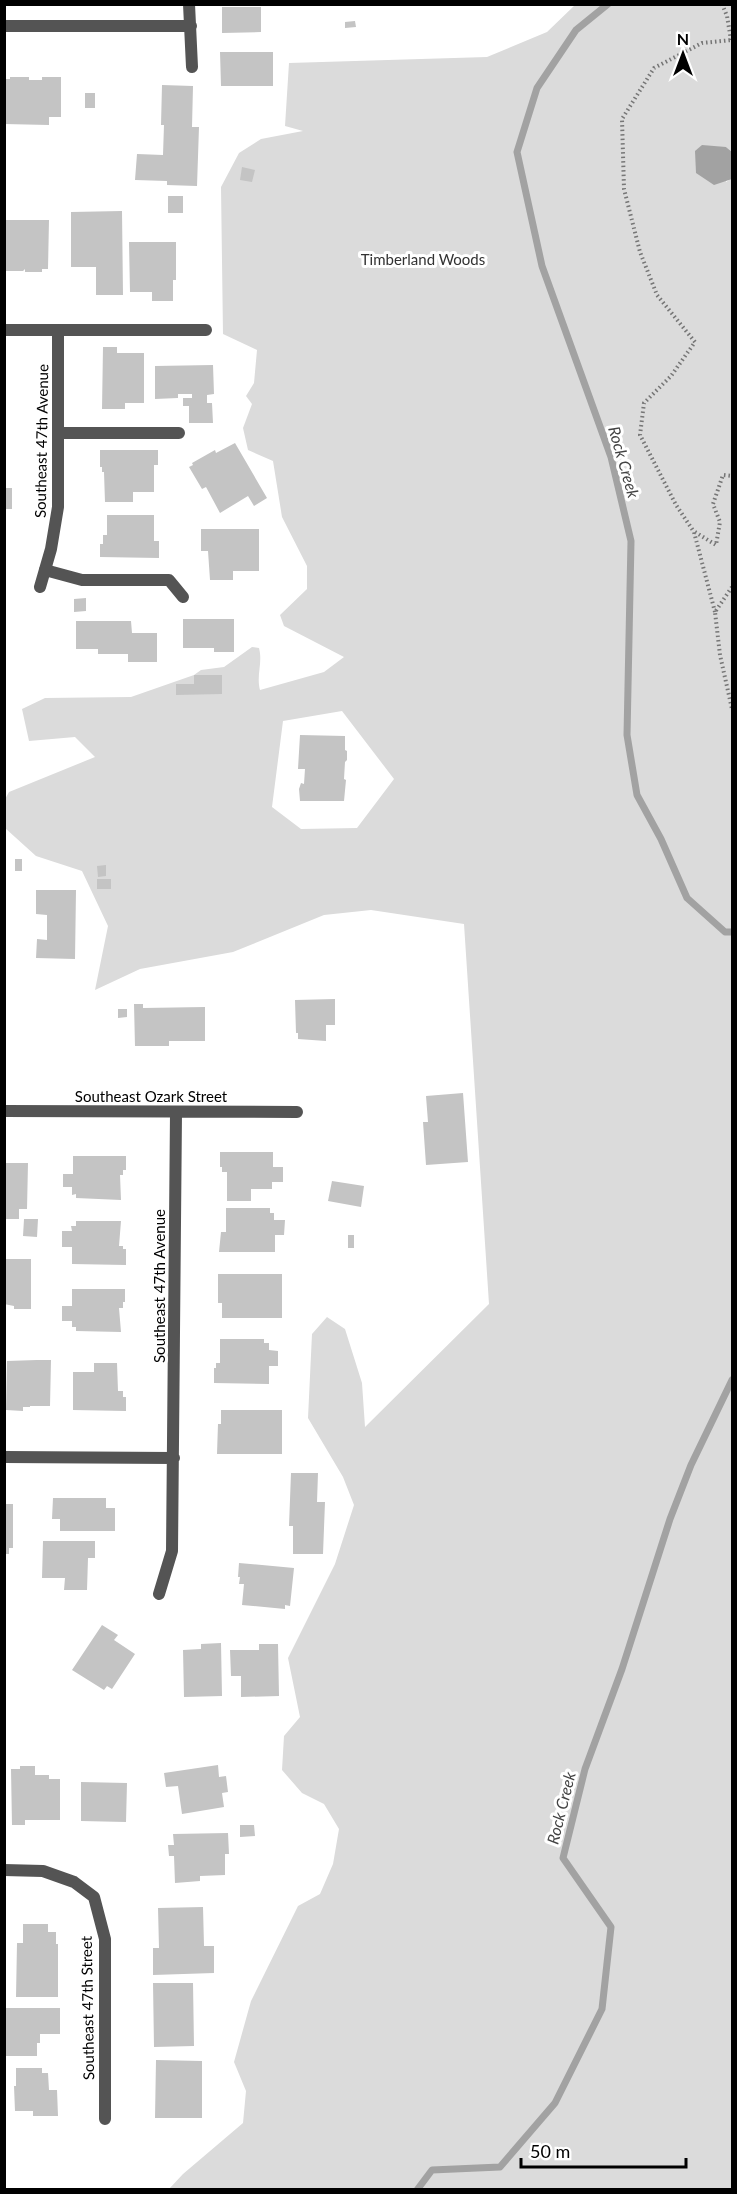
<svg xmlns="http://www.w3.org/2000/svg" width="737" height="2194" viewBox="0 0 737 2194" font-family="Lato,sans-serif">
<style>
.green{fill:#dbdbdb;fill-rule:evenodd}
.water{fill:#a2a2a2}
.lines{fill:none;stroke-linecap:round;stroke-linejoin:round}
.stream{stroke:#a2a2a2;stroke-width:7}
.building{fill:#c4c4c4}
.path{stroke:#767676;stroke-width:4;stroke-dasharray:1.5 3;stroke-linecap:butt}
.service{stroke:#545454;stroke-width:12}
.minor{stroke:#545454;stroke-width:12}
.labels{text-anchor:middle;stroke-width:6;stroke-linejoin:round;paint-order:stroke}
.park-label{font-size:15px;fill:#323232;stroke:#fff}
.street-label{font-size:15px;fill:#000;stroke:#fff}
.water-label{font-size:16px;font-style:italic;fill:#434343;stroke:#fff}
</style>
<rect width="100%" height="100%" fill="#fff"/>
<path class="green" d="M575,5h157v147l-6,-5v35l6,-4v2011h-563l14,-15 60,-51 3,-32 -12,-29 17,-61 47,-95 22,-12 13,-30 6,-35 -15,-25 -22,-11 -20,-23 2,-34 16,-19 -12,-59 47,-94 19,-59 -11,-28 -35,-59 4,-84 15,-17 18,12 17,54 3,44 124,-123 -25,-380 -93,-14 -47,5 -91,37 -93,17 -45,21 13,-64 -26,-55 -46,-15 -31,-28 -1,-27 5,-9 86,-35 -20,-20 -46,4 -7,-32 23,-11 86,-1 63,-22 7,-5 23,-3 28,-20 7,1c4,15 -3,27 1,42l64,-18 20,-15 -60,-31 -4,-11 27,-26v-23l-25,-49 -9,-56 -25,-11 -5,-22 9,-24 -6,-8 8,-13 3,-33 -34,-16 -2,-147 18,-34 22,-14 42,-8 -18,-5 4,-63 198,-6 60,-25zM342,711l52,68 -37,49 -56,1 -29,-22 11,-86z"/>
<path class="water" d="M702,145l24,2 6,5v27l-18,6 -18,-12 -1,-22z"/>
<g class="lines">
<path class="stream" d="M608,4l-32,26 -39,58 -20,64 25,114 69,191 20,84 -4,194 10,60 24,44 26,59 38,34h7
M417,2190l15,-20 68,-3 55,-64 47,-94 9,-82 -48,-69 22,-89 37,-100 48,-150 21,-54 41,-85"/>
</g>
<path class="building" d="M222,7h39v25l-39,1z
M355,21l1,6 -11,1v-6z
M220,52h53v34h-52z
M10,77h19v3h13v-3h19v40h-12v8l-45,-1v-45h6z
M162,85l31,1 -1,41h7l-2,59 -30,-1v-4l-32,-1 2,-26 26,1 1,-30h-3z
M85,93h10v15h-10z
M242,167l13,3 -3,12 -12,-2z
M168,196h15v17h-15z
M122,211l1,84h-27v-28h-25v-55z
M6,220h43l-1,49h-6v3h-17v-3l-2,2h-17z
M129,242h47v38h-3v21h-21v-9h-22z
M103,347h14v6h27v50h-19v6h-23z
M213,365l1,29 -7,1v8h5l1,20h-24v-17h-6v-8h9v-4h-14v4l-23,1v-33z
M235,443l32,55 -13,8 -6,-10 -28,17 -14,-26 -4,2 -13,-22 4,-2 -1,-2 23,-13 1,3z
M100,450h58v15h-4v27h-21v10h-28l-1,-30h-2v-5h-2z
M5,488h7v21h-7z
M107,515h47v26h5v17l-59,-1v-13h3v-9h4z
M201,529h58v42h-26v9h-23l-2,-29h-7z
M86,598v13l-12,1v-13z
M183,619h51v33h-20v-4h-31z
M76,621h55l1,12h25v29h-29v-8h-30v-5h-22z
M194,675h28v19l-46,1v-11h18z
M300,735l45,1v14l2,1v9l-2,2 -1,17 2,1 -2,21h-44l-1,-12 2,-6 3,1 1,-15h-7z
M15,859h7v12h-7z
M106,865v11l-8,1 -1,-11z
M97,879h14v10h-14z
M36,890h40l-1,69 -39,-1 1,-19 10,1v-25l-11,-1z
M335,999v26h-9v16l-28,-2v-6h-2l-1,-33z
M134,1004h9v4l62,-1v34h-36v5h-34z
M118,1009h9v8l-9,1z
M463,1093l5,69 -42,3 -3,-43h5l-2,-26z
M220,1152h53v15h10v15h-11v7h-21v12h-24v-29h-5v-5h-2z
M73,1156h53v14h-3v5h-3l1,25 -45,-2v-4l-4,1v-8h-9v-13h10z
M4,1163h24l-1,46h-8v10h-15z
M332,1181l32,5 -3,21 -33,-6z
M226,1208h44v5h4v7h11l-1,15h-9v17h-56l2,-20h5z
M24,1219h14l-1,18 -14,-1z
M76,1221h45l-2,25h4v3h3v16l-54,-1v-17h-10v-16h10l-1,-5h5z
M348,1235h6v13h-6z
M4,1259h27v50h-17v-3l-10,-2z
M218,1274h64v44h-60v-15h-4z
M72,1289h53v13h-2v6h-4l2,24 -45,-1v-4h-4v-6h-10v-15h10z
M220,1339h44v4h5v7l9,1v15h-9v18l-55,-1v-15h2v-5h4z
M37,1360h14l-1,46h-20v1h-7v4l-17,-1 1,-49z
M94,1363h23l1,28h5v6h3v14l-53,-1v-38h21z
M221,1410h61v44h-65l1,-30h3z
M291,1473h27l-1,29h8l-2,52h-30v-28h-4z
M53,1498h53v10h9v23h-55v-12h-8z
M6,1504h7v44h-4v6h-5z
M43,1541h52v17h-7l-1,32h-23l1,-12h-23z
M239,1563l55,5 -4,38 -5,-1v4l-43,-4 2,-21h-5l1,-7h-2z
M102,1625l16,10 -4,5 21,14 -23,35 -5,-3 -3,4 -32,-20z
M221,1643l1,53 -38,1 -1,-47 18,-1v-5z
M259,1644h19l1,52 -38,1v-21h-10l-1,-26h29z
M218,1765l1,12 7,-1 2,16 -6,1 2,14 -42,7 -4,-28 -12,1 -2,-14z
M20,1766h15v9h14v4h11v41h-35v5h-13l-1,-56h9z
M81,1782l46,1 -1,39 -45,-1z
M240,1825h14l1,11 -15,1z
M228,1833l1,21h-4v21l-25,1v5l-25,2 -1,-27h-5l-1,-11h6l-1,-11z
M203,1907l1,39h10v27l-61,2v-27h6l-1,-40z
M23,1924h25v8h8v12h2v53h-42l1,-54h6z
M153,1983h40l1,63 -40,1z
M4,2008h56v26h-20v9h-3v13h-33z
M156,2060l46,1v57h-47z
M16,2068h26v5h6l1,17h8l1,26h-25v-5h-18l-1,-25h2z"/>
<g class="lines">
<path class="path" d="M722,4l5,12 4,24
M695,532l21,13 4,-23 -7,-18 10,-29 9,1
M732,587l-17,25 5,43 12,54
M715,612l-21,-80 -18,-27 -36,-70 4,-32 27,-27 24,-34 -38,-47 -17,-43 -16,-63 -2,-70 32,-51 48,-25 30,-3"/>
<path class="service" d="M189,4l3,63
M4,26h187
M58,330h148
M59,433h120
M45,570l37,10h87l14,17"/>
<path class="minor" d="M4,330h54v177l-7,42 -11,38
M4,1111l293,1
M4,1457l170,1
M159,1594l13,-43 4,-438
M4,1870l39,1 31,11 20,15 11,42v180"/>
</g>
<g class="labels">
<g class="park-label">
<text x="423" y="265">Timberland Woods</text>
</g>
<g class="street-label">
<text transform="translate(42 441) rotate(-89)" y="5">Southeast 47th Avenue</text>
<text x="151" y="1102">Southeast Ozark Street</text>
<text transform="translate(160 1286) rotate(-90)" y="5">Southeast 47th Avenue</text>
<text transform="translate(88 2008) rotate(-91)" y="5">Southeast 47th Street</text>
</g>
<g class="water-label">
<text transform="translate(624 462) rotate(74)" y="6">Rock Creek</text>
<text transform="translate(561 1808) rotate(-76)" y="6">Rock Creek</text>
</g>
</g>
<rect width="737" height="2194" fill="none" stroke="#000000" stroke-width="12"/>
<g transform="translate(683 54)" stroke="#ffffff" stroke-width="4.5" paint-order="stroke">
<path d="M0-4.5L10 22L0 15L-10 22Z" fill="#000000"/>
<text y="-9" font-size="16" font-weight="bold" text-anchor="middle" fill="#000000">N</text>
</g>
<path d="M521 2158v9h165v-9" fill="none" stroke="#000000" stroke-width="3"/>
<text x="530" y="2158" font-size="18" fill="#000000" stroke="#ffffff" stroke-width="4.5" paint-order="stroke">50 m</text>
</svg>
